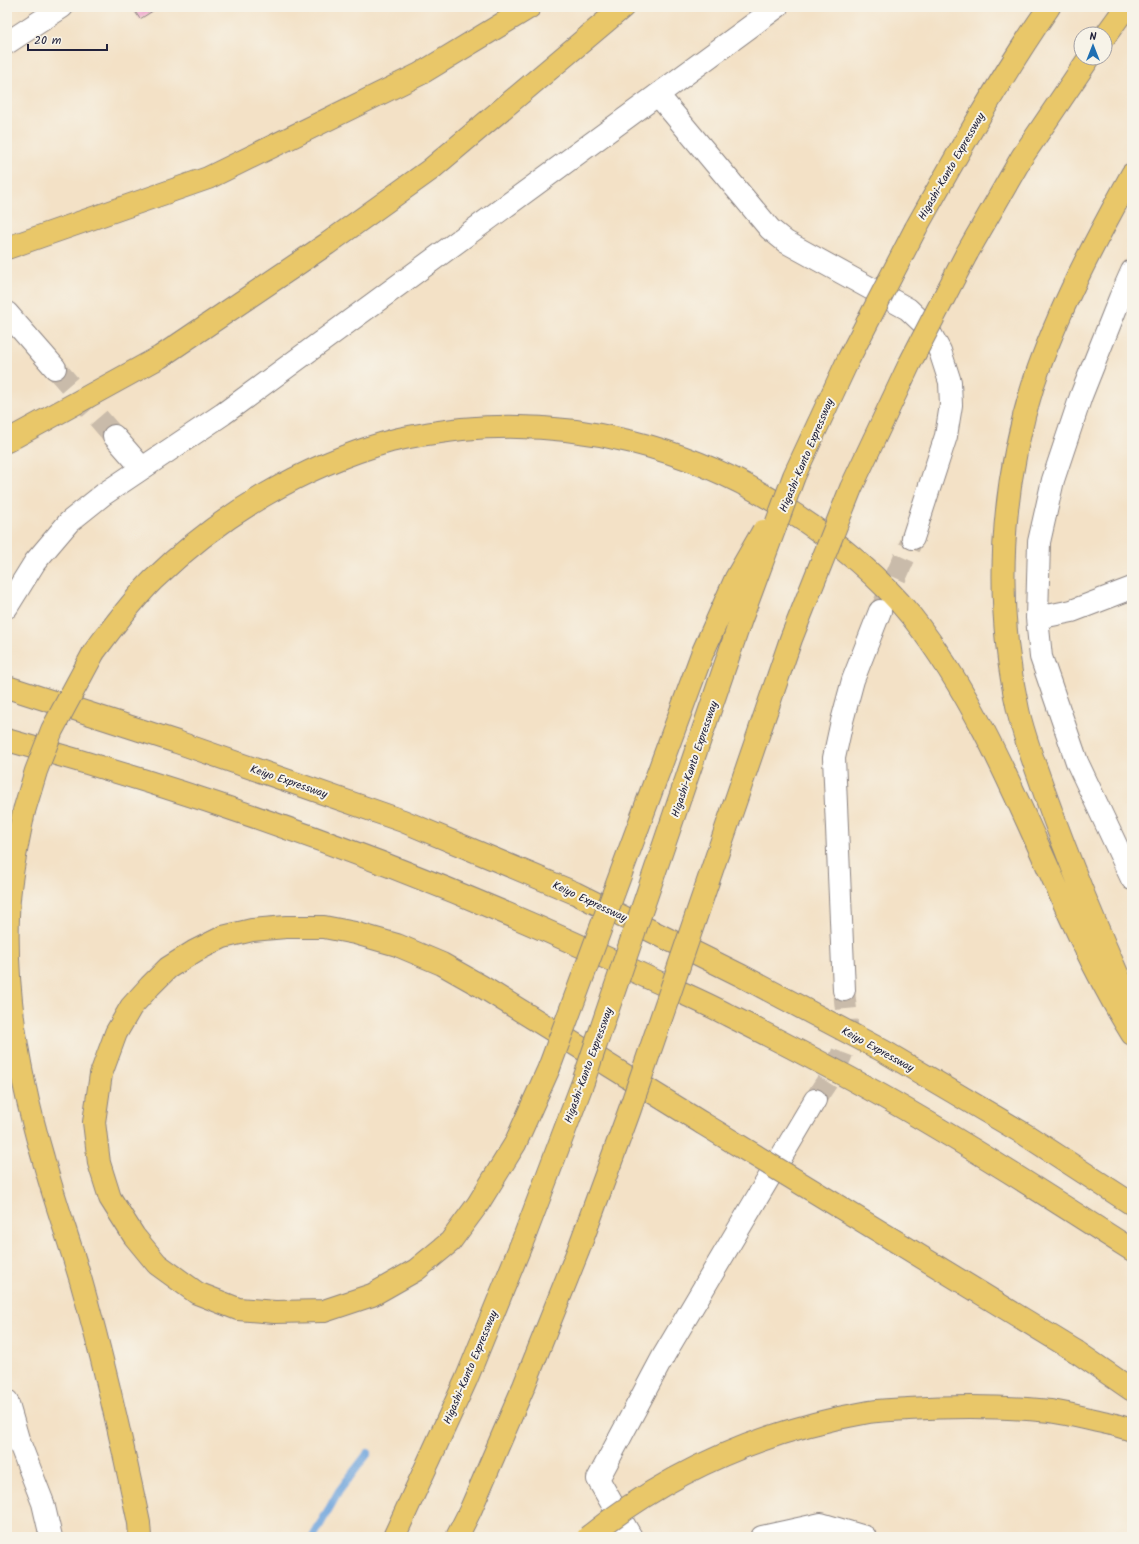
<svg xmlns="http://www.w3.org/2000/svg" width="1139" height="1544" viewBox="0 0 1139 1544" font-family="Kalam,sans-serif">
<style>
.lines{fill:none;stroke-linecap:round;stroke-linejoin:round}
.stream{stroke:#70a5dd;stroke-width:8}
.building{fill:url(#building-hatch)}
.minor-tunnel{stroke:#c9bbaa;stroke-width:22;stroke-dasharray:22 11;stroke-linecap:butt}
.minor-casing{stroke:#8a8280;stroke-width:24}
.tertiary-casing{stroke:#8a8280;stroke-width:24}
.motorway-casing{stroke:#8a8280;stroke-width:24}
.minor{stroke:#fff;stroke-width:22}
.tertiary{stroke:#fff;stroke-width:22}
.motorway{stroke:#e9c769;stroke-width:22}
.motorway-bridge-casing{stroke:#8a8280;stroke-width:24;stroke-linecap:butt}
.motorway-bridge{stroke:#e9c769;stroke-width:22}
.labels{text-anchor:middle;stroke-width:4;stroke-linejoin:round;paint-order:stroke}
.street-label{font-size:11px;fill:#22223b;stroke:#f7f3e8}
</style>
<defs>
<pattern id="building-hatch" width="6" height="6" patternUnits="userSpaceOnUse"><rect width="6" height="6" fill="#f3a2cd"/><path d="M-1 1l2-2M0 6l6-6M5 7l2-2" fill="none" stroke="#d08bb1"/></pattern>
</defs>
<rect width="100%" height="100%" fill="#f7f3e8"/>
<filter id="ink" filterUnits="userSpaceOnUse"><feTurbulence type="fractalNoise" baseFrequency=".025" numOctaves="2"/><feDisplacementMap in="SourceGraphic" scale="8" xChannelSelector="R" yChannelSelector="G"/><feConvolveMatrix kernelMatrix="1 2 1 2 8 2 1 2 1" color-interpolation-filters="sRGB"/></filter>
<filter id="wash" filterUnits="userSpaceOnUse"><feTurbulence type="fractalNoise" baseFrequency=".012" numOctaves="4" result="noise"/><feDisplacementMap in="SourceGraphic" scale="16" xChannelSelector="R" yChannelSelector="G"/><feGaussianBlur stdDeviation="0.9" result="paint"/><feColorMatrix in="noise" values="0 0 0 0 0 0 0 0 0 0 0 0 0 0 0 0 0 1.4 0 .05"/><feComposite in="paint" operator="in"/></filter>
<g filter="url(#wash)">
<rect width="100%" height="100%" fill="#f3e1c6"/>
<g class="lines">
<path class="stream" d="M313,1537l26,-46 29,-38"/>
</g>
<g id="blocks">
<path class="building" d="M132,7h27l-19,12z"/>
</g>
</g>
<g filter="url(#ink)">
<use href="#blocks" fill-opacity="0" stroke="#8a8280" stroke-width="1"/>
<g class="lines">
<path class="minor-tunnel" d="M55,368l59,68
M882,608l31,-70
M815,1100c13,-21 33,-46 32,-73 0,-12 -2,-25 -3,-37"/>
<defs>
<path id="minor" d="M7,43l55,-36
M658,95l112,134 16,13 122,67 19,18 13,24 10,31 1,23 -5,31 -33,102
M1132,271l-12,27 -39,98 -28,84 -14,62 -2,76 4,39 36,105 55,117
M7,313l48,55
M114,436l28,32
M1037,618l35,-7 60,-23
M844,990l-10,-232 8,-37 11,-41 27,-69
M631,1537l-33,-58 66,-124 151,-255
M762,1537l59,-13 44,13"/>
<path id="tertiary" d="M7,607l28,-45 34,-40 35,-28 119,-80 554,-407
M7,1401l11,38 25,64 8,34"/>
<path id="motorway" d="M1105,36l21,-29
M1132,174c-37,67 -74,136 -98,208 -34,106 -40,220 -16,328 6,28 18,57 27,84 26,73 55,142 87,213
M916,228c42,-75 84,-150 133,-221
M7,248l201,-70 212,-104 110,-67
M967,253l55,-96 67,-99
M7,441l153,-84 167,-113 103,-74 193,-163
M94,652c19,-25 37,-50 59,-72 67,-65 149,-114 238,-139 23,-6 47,-9 71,-12 114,-11 230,18 326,81 45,29 90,65 124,107 98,125 137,283 220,417
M7,687l170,55 226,79 172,72 167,83 145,77 139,82 106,69
M7,740c220,61 436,139 642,238 26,12 53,23 79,37 50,25 100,51 149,78 87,49 171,103 255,157
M24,811c-7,35 -15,69 -16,105 -3,81 12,164 35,242 11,41 26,82 38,123 23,80 41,161 58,242l1,14
M549,1068l-34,76 -37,60 -28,38 -34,28 -44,25 -48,16 -49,1 -37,-3 -41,-16 -40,-29 -23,-28 -24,-38 -11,-35 -5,-41 7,-48 15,-41 15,-26 19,-21 18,-18 27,-17 28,-14 29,-7 34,-3h38l31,6 42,12 45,19 39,22 221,137
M1077,1352l55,38
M1112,1424l20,6"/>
</defs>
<use href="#minor" class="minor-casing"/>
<use href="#tertiary" class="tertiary-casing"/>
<use href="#motorway" class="motorway-casing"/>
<use href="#minor" class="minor"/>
<use href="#tertiary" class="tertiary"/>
<use href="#motorway" class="motorway"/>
<defs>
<path id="motorway-bridge" d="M24,811l12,-40 16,-41 42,-78
M549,1068l153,-414 34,-76 27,-47
M702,1123l375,229
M394,1537l72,-157 59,-145 58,-153 157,-460 54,-146 55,-118 67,-130
M457,1537l13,-26 54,-125 54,-135 51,-139 162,-473 60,-151 59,-125 57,-110
M588,1537c81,-66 178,-107 281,-125 13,-2 26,-2 39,-3 47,-3 95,-3 142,2 21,3 42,9 62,13"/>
</defs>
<use href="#motorway-bridge" class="motorway-bridge-casing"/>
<use href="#motorway-bridge" class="motorway-bridge"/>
</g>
</g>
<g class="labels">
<g class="street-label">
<text transform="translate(951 166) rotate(-60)" y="4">Higashi-Kanto Expressway</text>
<text transform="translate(806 455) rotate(-67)" y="4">Higashi-Kanto Expressway</text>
<text transform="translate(694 759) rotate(-71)" y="4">Higashi-Kanto Expressway</text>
<text transform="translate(289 781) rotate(19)" y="4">Keiyo Expressway</text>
<text transform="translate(590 901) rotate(25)" y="4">Keiyo Expressway</text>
<text transform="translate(878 1049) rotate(29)" y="4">Keiyo Expressway</text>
<text transform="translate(588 1065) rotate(-70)" y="4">Higashi-Kanto Expressway</text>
<text transform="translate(470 1367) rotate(-67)" y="4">Higashi-Kanto Expressway</text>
</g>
</g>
<rect width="1139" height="1544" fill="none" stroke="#f7f3e8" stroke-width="24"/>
<g transform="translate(1093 46)"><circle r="19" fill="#f7f3e8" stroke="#a29fa3"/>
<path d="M0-3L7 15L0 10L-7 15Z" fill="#1f6fb2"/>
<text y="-6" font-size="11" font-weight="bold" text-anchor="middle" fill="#22223b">N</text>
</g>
<path d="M28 44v6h79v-6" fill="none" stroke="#22223b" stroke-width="2"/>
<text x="34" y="44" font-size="12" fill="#22223b" stroke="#f7f3e8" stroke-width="3" paint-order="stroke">20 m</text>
</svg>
